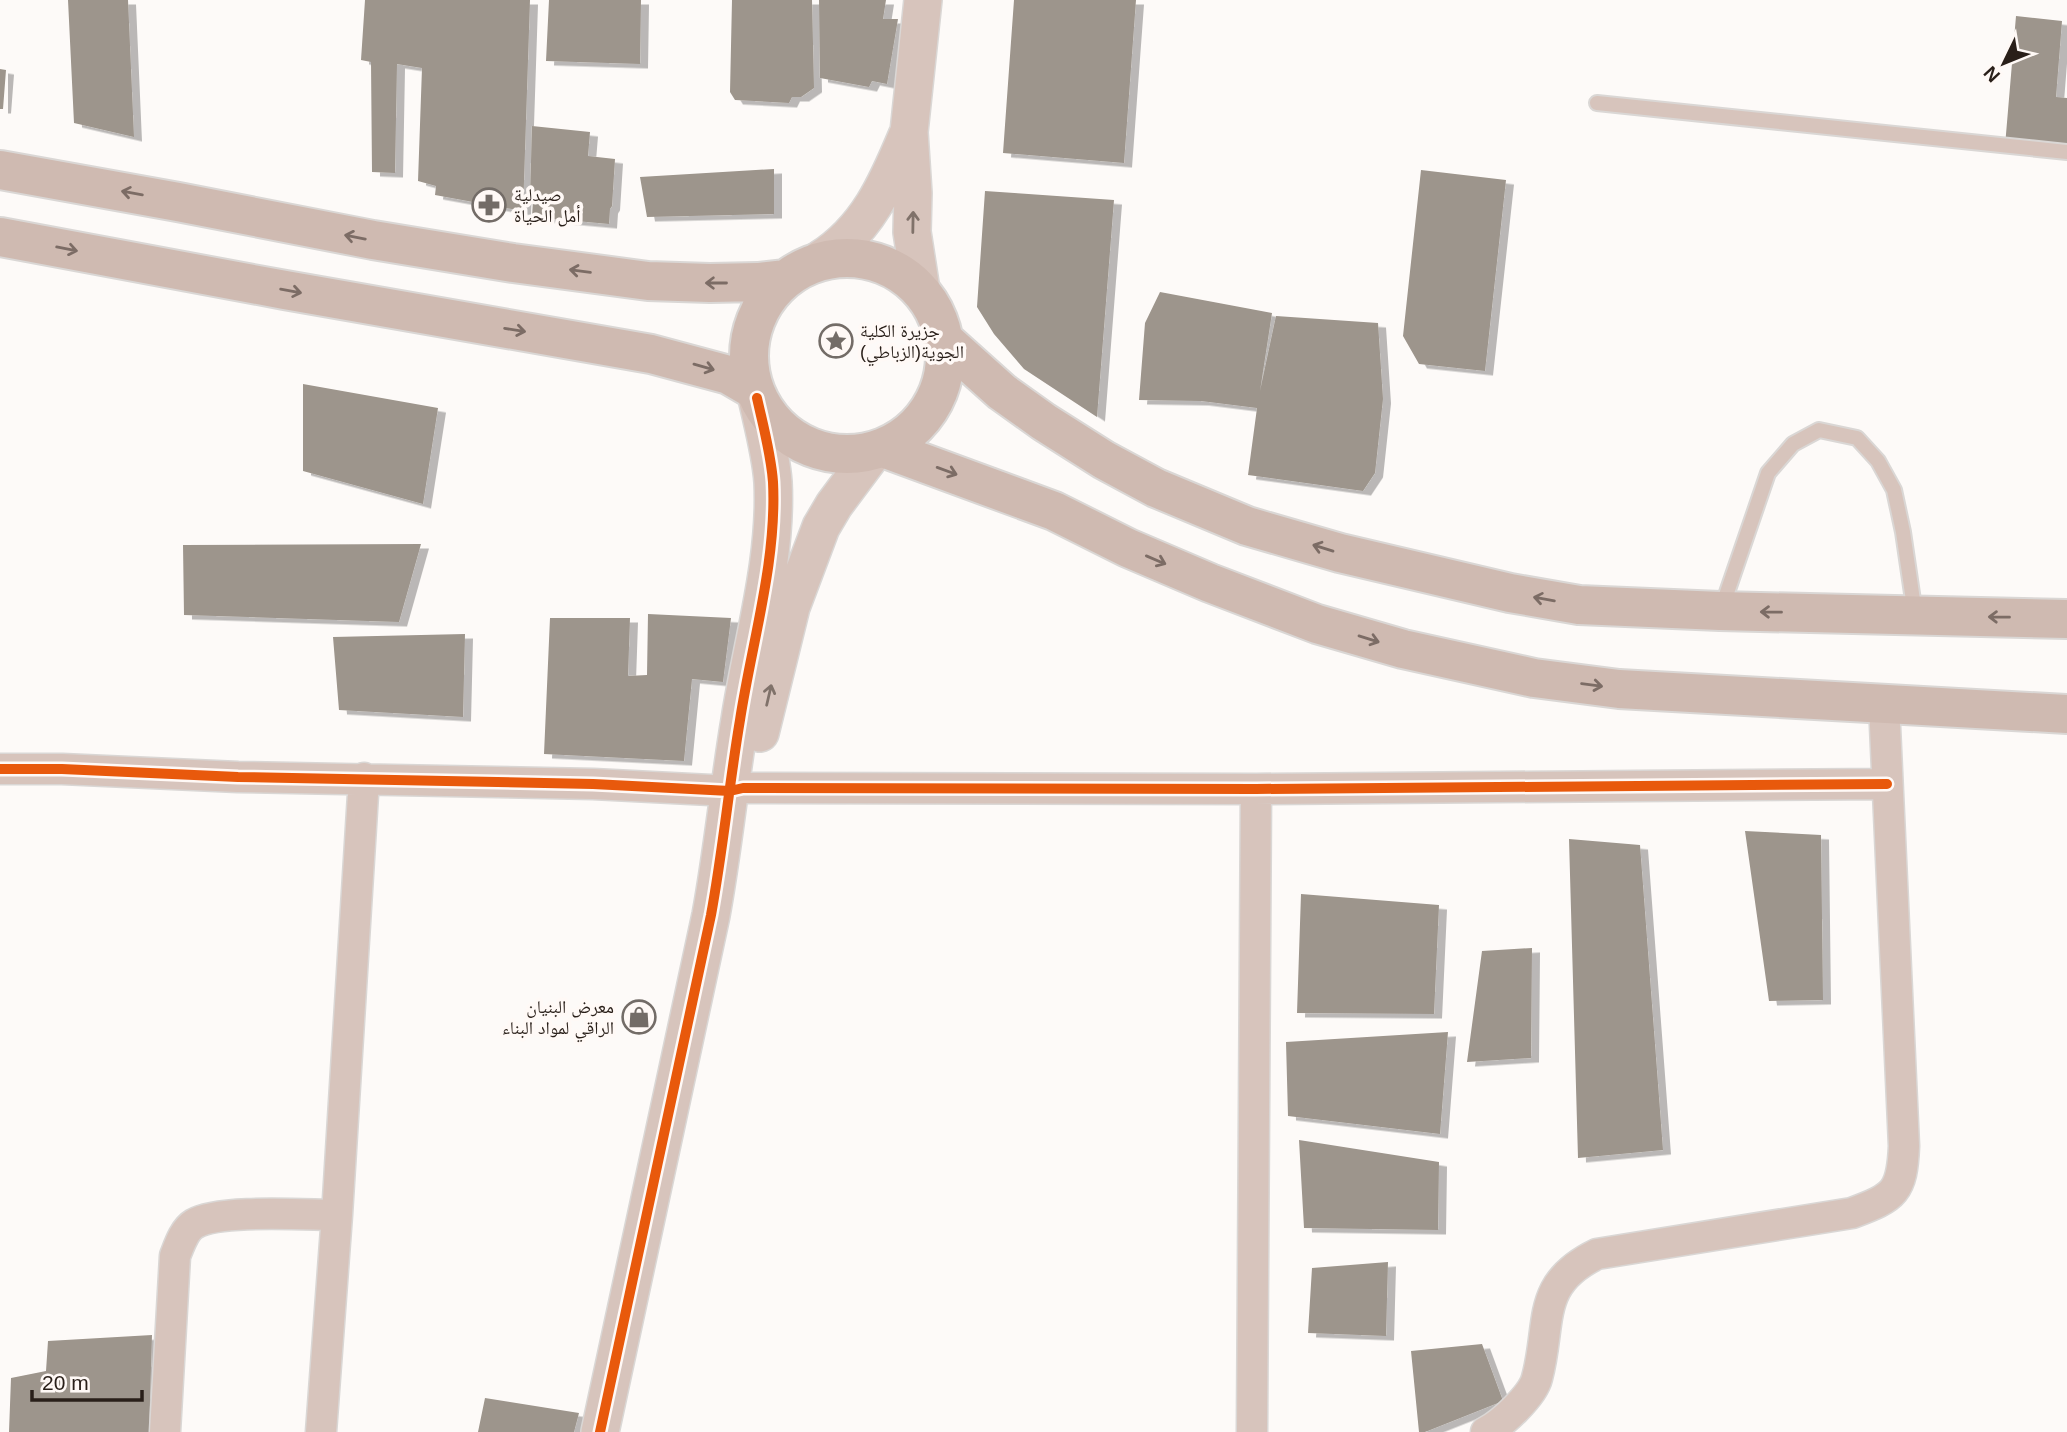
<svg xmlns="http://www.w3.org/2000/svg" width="2067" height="1432" viewBox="0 0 2067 1432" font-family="Helvetica,'Noto Naskh Arabic',sans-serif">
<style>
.building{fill:#9d958c;filter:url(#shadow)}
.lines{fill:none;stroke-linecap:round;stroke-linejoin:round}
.service-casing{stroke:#dad7d5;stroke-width:18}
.minor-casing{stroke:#dad7d5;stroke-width:33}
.tertiary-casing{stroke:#dad7d5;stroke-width:40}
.primary-casing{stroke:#dad7d5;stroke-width:42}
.service{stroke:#d7c4bc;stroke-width:14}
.minor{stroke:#d7c4bc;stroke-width:30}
.tertiary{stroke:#d7c4bc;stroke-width:37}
.primary{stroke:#cfbab1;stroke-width:38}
.cycleway-casing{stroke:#fff9f6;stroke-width:15}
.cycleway{stroke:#e8590c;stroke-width:10}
.oneway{stroke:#7c6c65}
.oneway2{stroke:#80726a}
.labels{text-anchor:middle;stroke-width:7;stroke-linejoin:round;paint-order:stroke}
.poi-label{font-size:18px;fill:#291f19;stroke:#fff9f6;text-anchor:start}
</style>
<defs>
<filter id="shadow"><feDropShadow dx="8" dy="4.5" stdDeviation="0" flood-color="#0004"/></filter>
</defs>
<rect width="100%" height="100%" fill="#fdfaf8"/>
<path class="building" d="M68,0h60l6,137 -60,-14z
M365,0h165l-7,211 -88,-16 1,-9 -18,-5 4,-113 -25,-4 -2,109 -23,-1 -1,-110 -10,-2z
M549,0h92l-1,64 -94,-3z
M732,0h80l2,88 -13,9h-9l-3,6 -54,-3 -5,-8z
M819,0h67l-3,19h15l-11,65 -15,-3 -3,6 -49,-9z
M1014,0h122l-12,163 -121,-10z
M2016,16l46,5 -6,76 11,1v54l-62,-6z
M0,69l6,1 -3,39h-3z
M532,126l58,6 -2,24 27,3 -3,47 -2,3 -1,15 -77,-7 1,-17 -3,-2z
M774,169v45l-127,3 -7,-40z
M1421,170l85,10 -21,191 -66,-7 -16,-28z
M985,191l129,9 -17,217 -73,-48 -30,-35 -17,-27z
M1160,292l112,21 -12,78 16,-75 102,7 5,76 -8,74 -12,18 -115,-16 9,-67 -56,-7 -62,-1 6,-77z
M303,384l135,24 -15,96 -120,-33z
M421,544l-22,78 -215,-7 -1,-70z
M648,614l83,4 -8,64 -31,-3 -8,82 -140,-7 6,-136h80l-2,58 19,-1z
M465,634l-2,83 -124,-7 -6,-73z
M1745,831l76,4 2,165 -54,1z
M1569,839l71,6 23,305 -85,8z
M1301,894l138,11 -5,109 -137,-1z
M1532,948l-1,110 -64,4 15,-111z
M1448,1032l-8,102 -152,-18 -2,-74z
M1299,1140l140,22 -1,68 -134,-2z
M1388,1262l-2,74 -78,-3 4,-65z
M152,1335l-3,97h-140l2,-54 35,-7 2,-30z
M1482,1344l21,57 -78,31h-6l-8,-81z
M485,1398l94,15 -5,19h-96z"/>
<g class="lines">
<defs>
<path id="service" d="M1597,103l470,49
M1721,610l47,-137 25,-29 26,-14 38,8 21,23 16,29 9,42 12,82"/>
<path id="minor" d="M0,769h62l176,8 355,7 137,7 13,-3 513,1 631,-5
M165,1432l10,-176c4,-10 9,-26 19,-32 25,-15 112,-9 143,-9
M321,1432l16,-217 27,-437
M1252,1432l4,-643
M1486,1432c16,-8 47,-37 51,-54 15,-56 -2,-94 60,-124l255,-41c43,-16 50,-21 52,-67l-20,-442"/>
<path id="tertiary" d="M821,259c46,-29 66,-75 86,-123
M921,290l-9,-58 1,-39 -4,-61 14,-132
M760,733l31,-126 30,-80 13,-22 41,-55
M600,1432l111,-517c12,-65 18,-130 29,-195 12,-78 37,-159 33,-238 -2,-28 -10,-57 -16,-84"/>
<path id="primary" d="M0,170l178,32 195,38 140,23 135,18 62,2 48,-1 26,-3
M0,237l285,53 366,64 78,21 24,14
M749 356a98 98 0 1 1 196 0a98 98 0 1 1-196 0Z
M944,340l58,52 42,30 60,38 52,28 91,38 93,27 170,40 69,12 141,6 347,8
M883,448l171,63 74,37 82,35 107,41 86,25 131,29 85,11 448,25"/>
</defs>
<use href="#service" class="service-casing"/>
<use href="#minor" class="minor-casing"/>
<use href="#tertiary" class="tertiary-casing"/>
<use href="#primary" class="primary-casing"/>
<use href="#service" class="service"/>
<use href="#minor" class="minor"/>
<use href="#tertiary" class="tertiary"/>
<use href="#primary" class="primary"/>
<defs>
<path id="cycleway" d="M0,769h62l176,8 355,7 137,7 13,-3 513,1 631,-5
M600,1432l111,-517c12,-65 18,-130 29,-195 12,-78 37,-159 33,-238 -2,-28 -10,-57 -16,-84"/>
</defs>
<use href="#cycleway" class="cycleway-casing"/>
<use href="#cycleway" class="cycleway"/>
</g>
<defs><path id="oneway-shaft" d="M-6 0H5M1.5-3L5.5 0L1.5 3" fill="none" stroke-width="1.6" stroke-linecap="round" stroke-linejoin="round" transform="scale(1.75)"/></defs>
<g class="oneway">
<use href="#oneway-shaft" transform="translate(132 193) rotate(-170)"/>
<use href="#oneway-shaft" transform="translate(355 237) rotate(-169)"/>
<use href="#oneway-shaft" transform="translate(67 249) rotate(11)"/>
<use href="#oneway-shaft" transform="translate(580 271) rotate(-173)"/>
<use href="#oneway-shaft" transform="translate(716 283) rotate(180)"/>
<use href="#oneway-shaft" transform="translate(291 291) rotate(10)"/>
<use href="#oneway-shaft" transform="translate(515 330) rotate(9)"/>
<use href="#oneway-shaft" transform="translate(704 367) rotate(16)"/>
<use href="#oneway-shaft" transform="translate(947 471) rotate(20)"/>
<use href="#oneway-shaft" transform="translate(1323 548) rotate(-163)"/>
<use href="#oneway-shaft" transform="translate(1156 560) rotate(23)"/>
<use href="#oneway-shaft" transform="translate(1544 599) rotate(-170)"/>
<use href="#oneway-shaft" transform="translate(1771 612) rotate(-179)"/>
<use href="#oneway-shaft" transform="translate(1999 617) rotate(-179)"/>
<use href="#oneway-shaft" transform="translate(1369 639) rotate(17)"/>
<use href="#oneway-shaft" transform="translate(1592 685) rotate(7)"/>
</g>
<g class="oneway2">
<use href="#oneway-shaft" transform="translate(913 222) rotate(-89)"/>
<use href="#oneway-shaft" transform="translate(769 695) rotate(-77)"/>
</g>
<defs>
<symbol id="pharmacy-ring" viewBox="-11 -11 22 22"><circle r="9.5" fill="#fff9f6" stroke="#736c67" stroke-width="1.5"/><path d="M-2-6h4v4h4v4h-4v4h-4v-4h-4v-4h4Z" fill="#736c67"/></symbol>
<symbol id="sight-ring" viewBox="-11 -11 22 22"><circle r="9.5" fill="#fff9f6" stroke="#736c67" stroke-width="1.5"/><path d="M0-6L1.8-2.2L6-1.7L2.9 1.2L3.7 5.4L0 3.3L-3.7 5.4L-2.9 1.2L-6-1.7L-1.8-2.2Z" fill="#736c67"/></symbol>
<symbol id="shop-ring" viewBox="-11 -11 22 22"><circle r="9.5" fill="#fff9f6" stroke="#736c67" stroke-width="1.5"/><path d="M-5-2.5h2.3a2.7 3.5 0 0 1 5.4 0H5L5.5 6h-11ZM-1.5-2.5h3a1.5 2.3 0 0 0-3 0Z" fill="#736c67"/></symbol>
</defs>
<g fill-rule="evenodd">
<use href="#pharmacy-ring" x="470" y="186" width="38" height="38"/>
<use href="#sight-ring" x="817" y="322" width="38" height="38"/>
<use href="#shop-ring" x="620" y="998" width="38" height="38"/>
</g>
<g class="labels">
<g class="poi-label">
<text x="514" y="201">صيدلية<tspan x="514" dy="21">أمل الحياة</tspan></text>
<text x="860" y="337">جزيرة الكلية<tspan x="860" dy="21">الجوية(الزباطي)</tspan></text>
<text x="614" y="1013" text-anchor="end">معرض البنيان<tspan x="614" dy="21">الراقي لمواد البناء</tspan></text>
</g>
</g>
<g transform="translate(2004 63) rotate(227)" stroke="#fff9f6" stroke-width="5" paint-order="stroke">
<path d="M0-5L12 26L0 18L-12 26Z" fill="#291f19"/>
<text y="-10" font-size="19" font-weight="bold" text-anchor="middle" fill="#291f19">N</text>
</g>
<path d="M32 1390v10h110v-10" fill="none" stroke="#291f19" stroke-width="3.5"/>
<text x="42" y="1390" font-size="21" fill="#291f19" stroke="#fff9f6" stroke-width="5" paint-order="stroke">20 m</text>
</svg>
